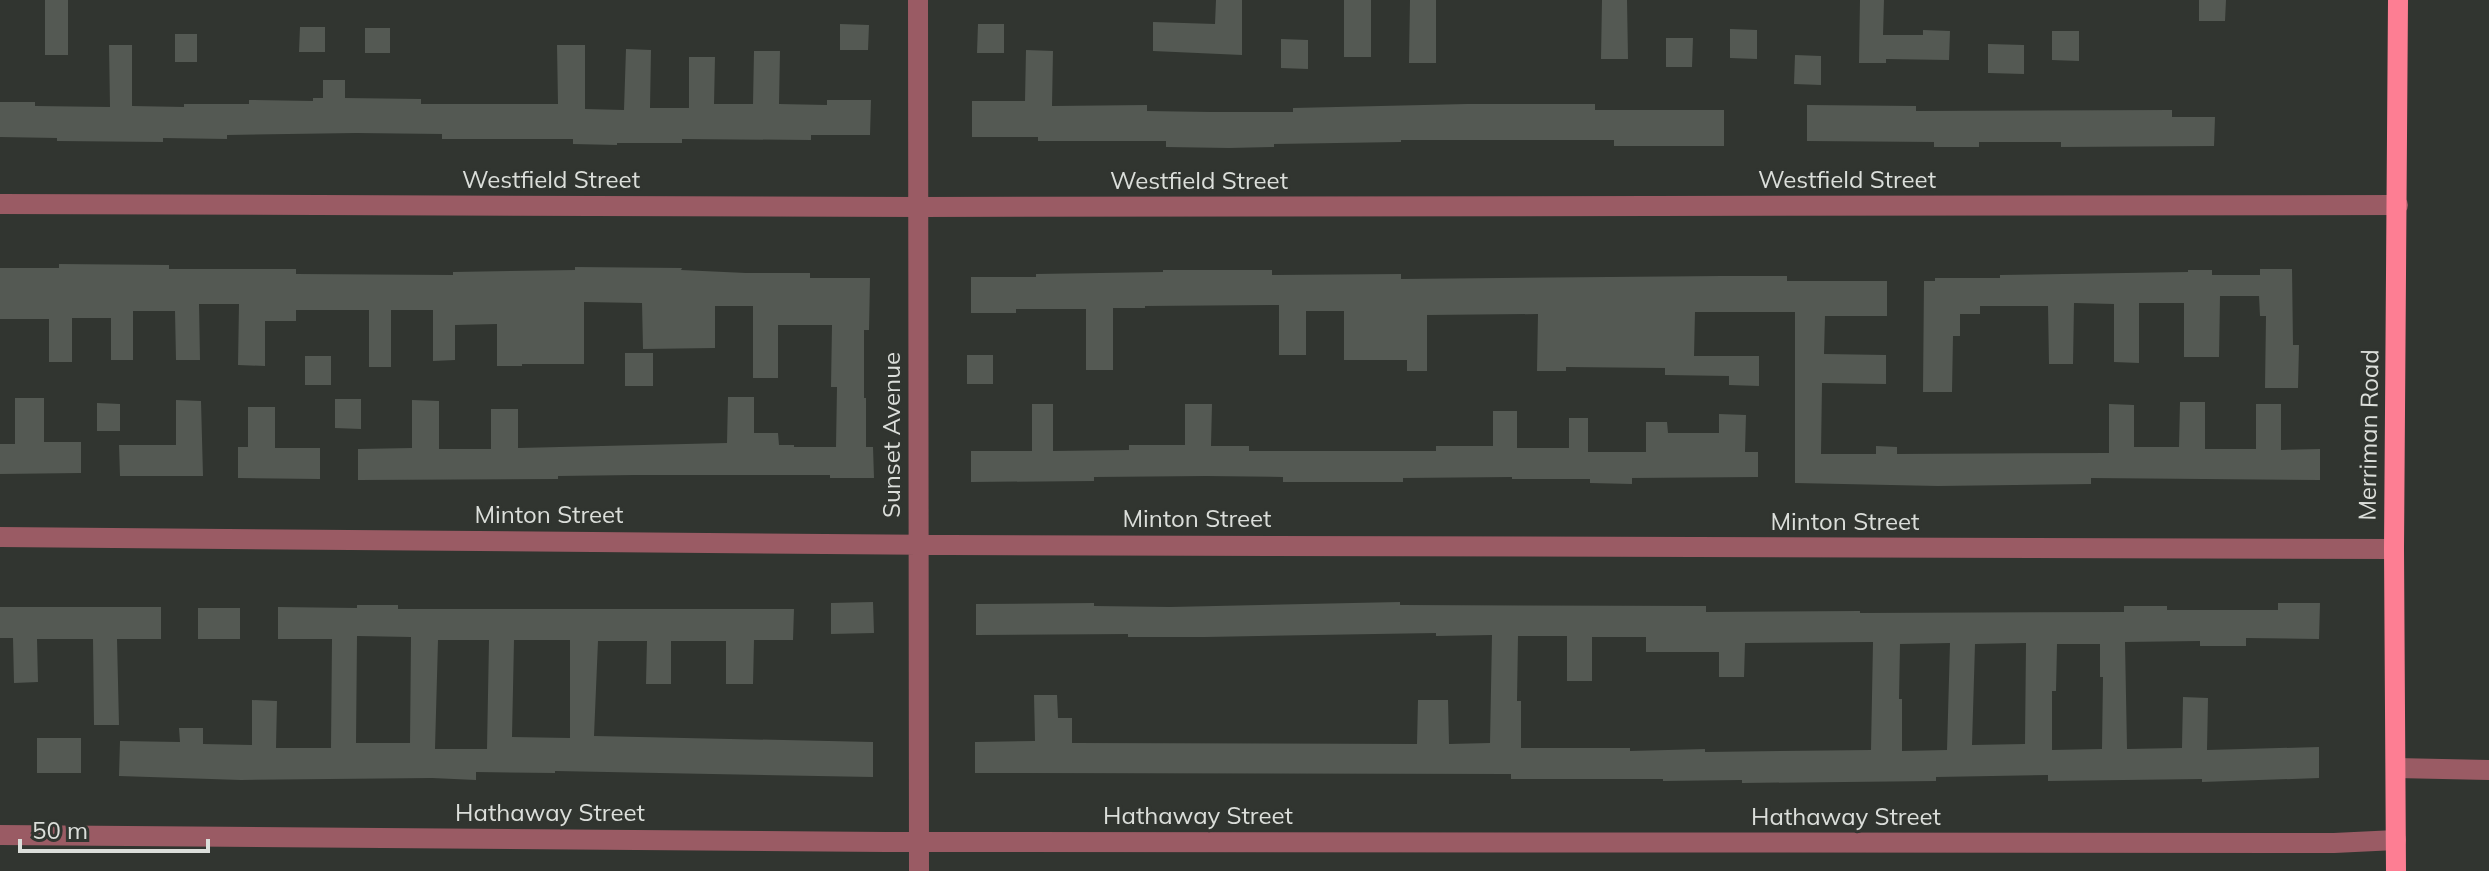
<svg xmlns="http://www.w3.org/2000/svg" width="2489" height="871" viewBox="0 0 2489 871" font-family="Mulish,sans-serif">
<style>
.building{fill:#545953;fill-rule:evenodd}
.lines{fill:none;stroke-linecap:round;stroke-linejoin:round}
.minor{stroke:#9a5b64;stroke-width:20}
.major{stroke:#fd7e93;stroke-width:20}
.labels{text-anchor:middle;stroke-width:6;stroke-linejoin:round;paint-order:stroke}
.street-label{font-size:24px;fill:#dbdeda;stroke:#313530}
</style>
<rect width="100%" height="100%" fill="#313530"/>
<path class="building" d="M45,0h23v55h-23z
M1216,0h26v55l-89,-4v-29l62,2z
M1344,0h27v57h-27z
M1410,0h26v63h-27z
M1602,0h25l1,59h-27z
M1860,0h24l-1,35h40v-5l27,1 -1,29 -63,-1v4h-27z
M2199,0h27l-1,21h-26z
M840,24l29,1 -1,25h-28z
M978,24h26v29h-27z
M300,27h25v25h-26z
M365,28h25v25h-25z
M1730,29l27,1v29l-27,-1z
M2052,31h27v30l-27,-1z
M175,34h22v28h-22z
M1666,38h27l-1,29h-26z
M1281,39l27,1v29l-27,-1z
M1988,44l36,1v29l-36,-1z
M109,45h23v61l52,1v-3h65v-4l64,1v-3h10v-18h22v18l76,1v5h137l-1,-59h28v64l39,1 2,-61 25,1 -1,58h39v-51h26l-1,47h39l1,-53h26l-1,53 48,1v-5h44l-1,35h-59v5l-129,-1v4h-65v2l-44,-1v-5h-131v-5l-86,-1 -129,2v4l-64,-1v4l-106,-1v-3l-57,-1v-35h35v4l75,1z
M1026,50l27,1 -1,55 95,-1v6l64,1h82v-4l174,-4h128v6h129v36h-110v-6h-213v2l-127,2v3l-45,1 -63,-1v-6h-128v-4h-66v-36h53z
M1795,55l26,1v29l-27,-1z
M1807,105l109,1v5l256,-1v7h43l-1,29 -153,1v-5h-82v5h-45v-5l-127,-1z
M59,264l110,1v4h127v5l157,1v-3l122,-2v-3l107,1 -1,2 65,3h64v5h60l-1,52h-5v68h2v49h7l1,31h-44v-3h-195l-77,1v3l-200,1v-31l54,-1v-48l27,1v48h52v-40h27v39l209,-5 1,-46h26v36h24l1,12h15v2h42l1,-60h-6l1,-62h-54v53h-25v-72h-38v42l-72,1 -1,-46 -58,-1v62h-62v2h-25v-42l-42,1v35l-22,1v-51h-42v57h-22v-57h-73v11h-31v45l-27,-1 1,-61h-40l1,56h-24l-1,-49h-42v49h-22v-42h-39v44h-23v-43h-49v-51h59z
M2260,269h32l1,76h6l-1,43h-33l1,-72h-6l-1,-20h-39l-1,61h-35v-54h-45v60l-25,-1v-58l-40,-1 -1,61h-24l-1,-58h-68v8h-20v22h-7l-1,56h-29l1,-111h11v-3h65v-3l188,-3v-2h24v5h48z
M1163,270h109v5l129,-1v5l321,-3h65v5h100v35h-62l-1,38 62,1v29l-64,-1 -1,71h55v-8l21,1v7l212,-1v-49l25,1v42h45l1,-45h25v47h51v-45h25v46l39,-1v31l-229,-2v6l-153,2 -143,-3v-171h-100l-1,44h65v30l-30,-1v-9l-64,-1v-7l-99,-1v4h-29l1,-57 -111,1v56h-20v-11h-63v-49h-38v44h-27v-50l-134,1v2h-32v62h-27v-61h-70v4h-45v-36h65v-3l127,-2z
M625,353h28v33h-28z
M967,355h26v29h-26z
M305,356h26v29h-26z
M15,398h29v44h37v31l-81,1v-30h15z
M335,399h26v30l-26,-1z
M176,400l25,1 2,75h-83l-1,-31h57z
M97,403l23,1v27h-23z
M1032,404h21v47l76,-1v-5h56v-41h27l-1,42h38v5h187v-5h57v-35h24v37h52v-30h19v34h58v-30h21l1,11h51v-19l27,1 -1,37h13v25l-126,1v6l-42,-1v-4h-78v-2l-109,1v4h-120v-5l-77,-1 -112,1v4l-123,1v-31h61z
M248,407h27v41h45v31l-82,-1v-31h10z
M873,602l1,31 -43,1v-31z
M1400,602v3l306,1v6l154,-1v2l264,-1v-6h43v4h111v-7h42l-1,36 -73,-1v8h-46v-5l-75,1 2,107 55,-1 1,-51 25,1 -1,52 112,-3v31l-117,4v-3l-154,2v-6l-112,2v4l-194,2v-3l-79,1v-2h-152v-5l-536,-1v-31l60,-1 -1,-46h23l1,23h14v25l345,1 1,-44h30l1,44 41,-1 2,-108 -56,1v-3l-231,4h-77v-3l-152,1v-31l118,-1v3l76,1zM1518,636h49v45h25v-44h54v15h73v25h25l1,-34 128,-1 -2,108 -166,2v-3l-75,2v-3h-109v-47h-4zM1950,643l-3,107 -45,1v-52h-3l1,-55zM2026,643l-1,101 -53,1 3,-101zM2057,644h43v33h3l-1,72 -50,1v-59h4z
M357,605h41v4h396l-1,31h-39l-1,44h-27v-43h-55v43h-25l1,-43h-49l-4,95 279,6v35l-318,-6v2l-79,-1v8l-44,-2 -191,2 -122,-4 1,-35 60,1 -1,-14h24v16l49,1v-45l25,1 -1,47h55l1,-109h-54v-32l79,1zM357,636l54,1 -1,106h-54zM438,640h51l-2,109h-52zM514,640h56v98l-58,-1z
M0,607h161v32h-44l2,86h-25l-1,-86h-56l1,43 -24,1 -1,-45h-13z
M198,608h42v31h-42z
M37,738h44v35h-44z"/>
<g class="lines">
<path class="minor" d="M918,0l1,871
M0,204l919,3 1479,-2
M0,537l949,8 1445,4
M2396,768l93,2
M0,835l886,7 1448,1 62,-3"/>
<path class="major" d="M2396,871l-2,-322 4,-549"/>
</g>
<g class="labels">
<g class="street-label">
<text x="551" y="188">Westfield Street</text>
<text x="1847" y="188">Westfield Street</text>
<text x="1199" y="189">Westfield Street</text>
<text transform="translate(892 435) rotate(-90)" y="8">Sunset Avenue</text>
<text transform="translate(2369 435) rotate(-89)" y="8">Merriman Road</text>
<text x="549" y="523">Minton Street</text>
<text x="1197" y="527">Minton Street</text>
<text x="1845" y="530">Minton Street</text>
<text x="550" y="821">Hathaway Street</text>
<text x="1198" y="824">Hathaway Street</text>
<text x="1846" y="825">Hathaway Street</text>
</g>
</g>
<path d="M20 839v12h188v-12" fill="none" stroke="#dbdeda" stroke-width="4"/>
<text x="32" y="839" font-size="24" fill="#dbdeda" stroke="#313530" stroke-width="6" paint-order="stroke">50 m</text>
</svg>
